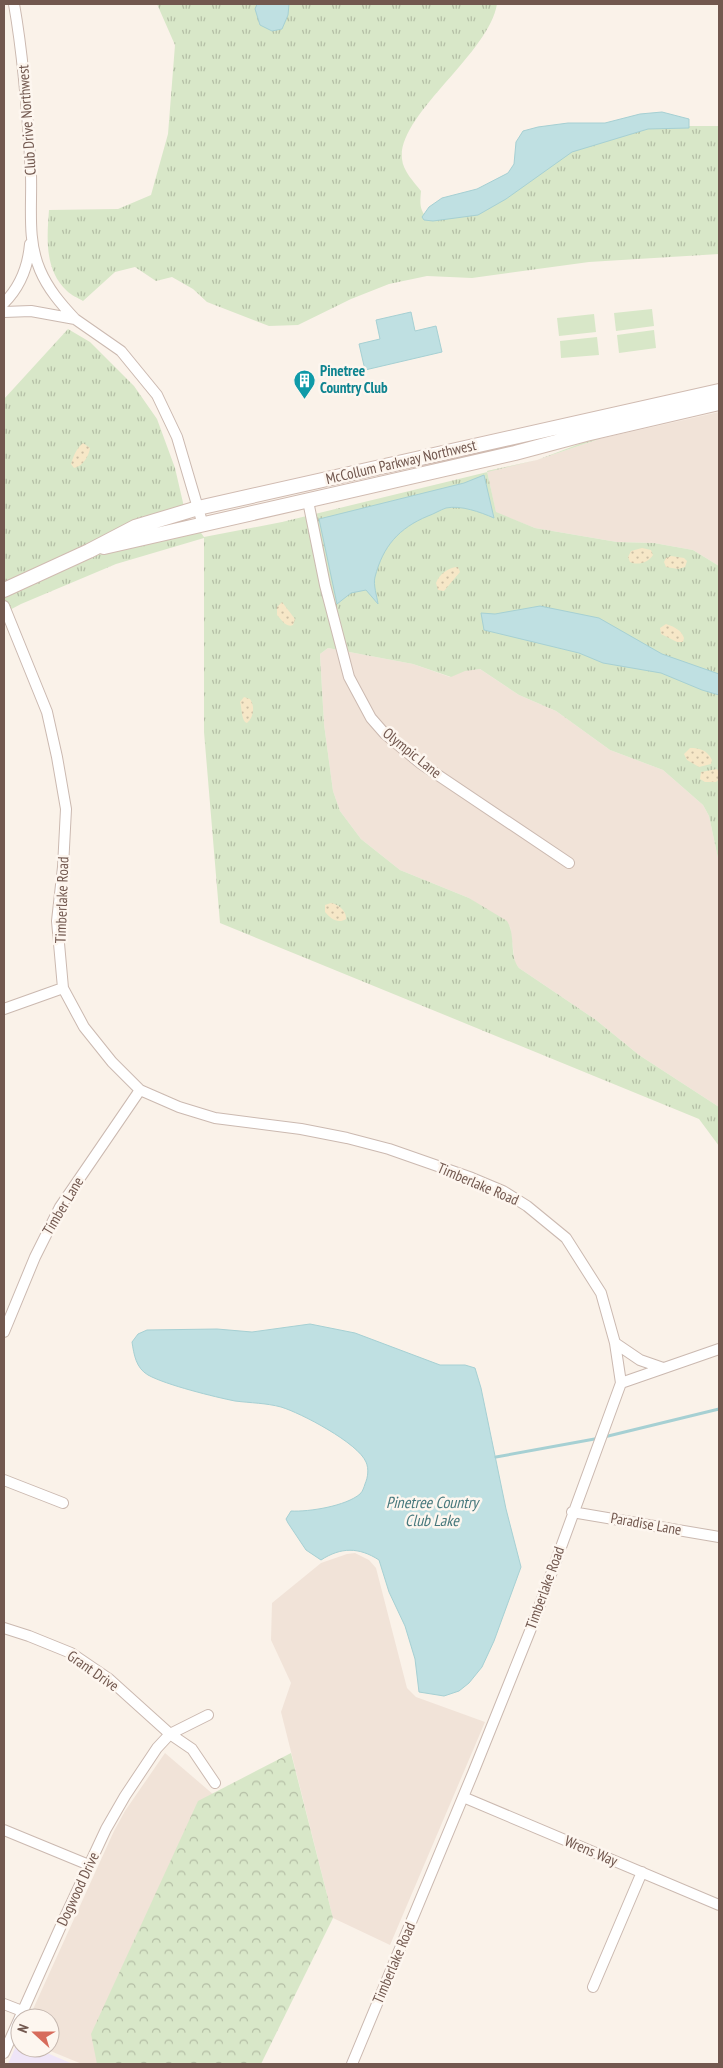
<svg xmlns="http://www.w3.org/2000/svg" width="723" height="2068" viewBox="0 0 723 2068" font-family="'PT Sans Narrow',sans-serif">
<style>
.residential{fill:#f1e3d8}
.education{fill:#efe5f7}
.grass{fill:url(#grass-tufts)}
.forest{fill:url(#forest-crowns)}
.sand{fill:url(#sand-dots)}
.park{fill:#d8e7c8}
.water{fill:#bfe0e2;stroke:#a6d0d3}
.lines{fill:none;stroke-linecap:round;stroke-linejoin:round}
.stream{stroke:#a6d0d3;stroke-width:3}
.street-casing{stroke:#cbb9b0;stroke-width:12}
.secondary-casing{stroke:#d0bbb1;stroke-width:16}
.street{stroke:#fff;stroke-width:10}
.secondary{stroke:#fff;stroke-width:14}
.labels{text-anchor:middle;stroke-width:5;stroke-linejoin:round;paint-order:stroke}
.street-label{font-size:15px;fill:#72584f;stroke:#fdf6ef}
.culture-label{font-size:15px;font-weight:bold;fill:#0d838f;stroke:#fdf6ef;text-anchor:start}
.water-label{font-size:16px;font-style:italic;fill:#47787c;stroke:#fdf6ef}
</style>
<defs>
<pattern id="grass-tufts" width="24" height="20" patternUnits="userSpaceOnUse" patternTransform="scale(1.25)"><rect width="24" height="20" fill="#d8e7c8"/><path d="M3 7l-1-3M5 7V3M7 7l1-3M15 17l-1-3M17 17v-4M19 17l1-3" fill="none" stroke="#b4bea5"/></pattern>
<pattern id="forest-crowns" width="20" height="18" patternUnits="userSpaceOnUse" patternTransform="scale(1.25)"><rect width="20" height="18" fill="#d8e7c8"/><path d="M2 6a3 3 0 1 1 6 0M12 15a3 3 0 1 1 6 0" fill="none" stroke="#b4bea5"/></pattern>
<pattern id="sand-dots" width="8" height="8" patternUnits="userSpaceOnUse" patternTransform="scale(1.25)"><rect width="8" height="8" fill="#f6e7c7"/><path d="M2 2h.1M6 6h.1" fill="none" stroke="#ccbea4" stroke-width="1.8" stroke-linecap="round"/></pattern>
</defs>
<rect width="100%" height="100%" fill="#faf2e9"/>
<path class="residential" d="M719,412v154l-26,-16 -39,-7 -37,-1 -82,-14 -39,-15 -9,-42 50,-11 62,-21z
M328,648l85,16 37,13 15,-7 15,-1 39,26 37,16 54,39 53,20 40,35 6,11 10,47v244l-80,-52 -43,-35 -77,-52 -4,-5 -5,-36 -41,-29 -69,-28 -39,-31 -21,-28 -7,-20 -9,-67 -4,-70z
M355,1553l14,7 7,8 31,120 9,9 69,25 -95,223 -57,-27 -52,-206 10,-29 -20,-43 1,-37 49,-40 26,-9z
M165,1753l63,54 -126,257h-20l-39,-16h7v-30h-21l85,-187 11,-20z"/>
<path class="education" d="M18,2041l2,7h15l38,16h-65z"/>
<path class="grass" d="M157,4h340c-8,50 -100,111 -95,155 1,12 12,23 19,32 -1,12 -2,19 7,28l142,-71 82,-22h67v128l-130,8 -117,16 -45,-2 -38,8 -38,15 -53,26 -29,1 -62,-24 -14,-13 -21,-12 -16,4 -21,-14 -20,5 -32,29c-5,-3 -12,-6 -16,-10 -23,-21 -20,-54 -18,-81l69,-1 33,-14 17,-61 7,-89z
M68,329l22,13 44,44 23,33 18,49 12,52 9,6 8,11 78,-15 255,-62 58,-22 4,1 -62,21 -50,11 9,41 39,16 82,14 37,1 39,7 26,16v297l-10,-47 -6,-11 -40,-35 -53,-20 -54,-39 -37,-16 -39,-26 -15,2 -14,6 -38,-13 -85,-16 -8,6 4,70 9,67 7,20 21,28 39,31 69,28 38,23c9,14 2,35 12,47l77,52 43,35 80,52v39l-20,-27 -479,-196 -16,-191v-194l-88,26 -95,40 -17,9v-214z"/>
<path class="forest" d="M291,1753l42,165 -72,146h-164l-6,-30 107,-233z"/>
<path class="sand" d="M83,443l7,5c-1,8 -7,18 -16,20l-3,-4c3,-9 5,-15 12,-21z
M642,548l9,2 2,5c-4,7 -15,11 -23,7l-2,-5 3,-6z
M671,556l13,2 3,3 -2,6 -7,2 -12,-2 -2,-5 2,-4z
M458,567l2,5 -16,19 -6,-1 -2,-7c3,-9 13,-16 22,-16z
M282,602l13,17 -2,6c-7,3 -11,-5 -16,-10v-8z
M666,624c9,3 15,6 18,14l-1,4h-6l-16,-8 -1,-6z
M244,697l6,2c5,7 4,18 -3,24l-2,-1c-4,-5 -3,-14 -5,-20z
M690,748c10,0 17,2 22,12l-1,4 -12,3 -12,-7 -3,-6z
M717,769l2,4v6l-3,3h-11l-5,-3 1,-7z
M331,903c7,1 16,8 15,16 -8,5 -15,0 -21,-7v-7z"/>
<path class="park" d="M652,309l2,17 -38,5 -2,-18z
M594,314l2,18 -37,4 -2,-18z
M654,330l2,18 -37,5 -2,-18z
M597,337l2,18 -38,3 -1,-17z"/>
<path class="water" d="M257,4h32l-1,11 -6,14 -10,2 -12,-6 -5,-16z
M662,112l27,7v9l-41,1 -76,23 -66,47 -28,16 -45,6 -9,-1 -2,-3 7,-10 13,-9 35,-9 31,-16 6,-9 2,-22 7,-11 15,-4 30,-4h37l35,-9z
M411,312l4,19 21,-5 6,26 -77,18 -6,-26 21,-5 -4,-19z
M484,475l10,43c-14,-6 -33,-13 -48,-10 -6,2 -12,6 -18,8 -29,12 -45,30 -53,61 -2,8 2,19 3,27l-12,-14 -15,3 -14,11 -18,-85 145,-36z
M540,606l59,12 63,36 57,20v21l-17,-5 -41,-17 -58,-10 -24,-10 -95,-23 -3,-17 14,1z
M310,1324l45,9 85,32h25l10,3 6,20 25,121 15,58 -27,74 -12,26 -13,16 -10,8 -15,5 -25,-4 -4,-33 -10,-33 -16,-34 -10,-32c-20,-13 -38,-13 -58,0l-15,-10 -18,-27 -2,-4 5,-8c18,1 55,-5 69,-17 3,-3 4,-7 5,-10 3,-7 4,-15 1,-22 -8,-19 -65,-49 -85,-55 -15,-4 -30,-4 -46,-6 -20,-4 -69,-16 -87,-26 -12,-7 -14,-20 -16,-33l6,-8 9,-4 70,-1 35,3z"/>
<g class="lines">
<path class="stream" d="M496,1457l104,-19 119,-29"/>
<defs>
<path id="street" d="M14,4c10,56 14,114 17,171 1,32 -4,65 9,95 8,19 21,34 35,49
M4,303c17,-17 24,-36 26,-59
M4,312l27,-1 44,8 46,32 36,44 20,42 26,88
M308,501l17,84 24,92 22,41 14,16 35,29 149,100
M4,606l43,106 10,45 9,52 -3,58 -6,54 6,67 21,39 28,35 28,28 39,17 36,11 86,11 46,9 42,11 83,29 31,13 24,15 39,32 35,55 14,50 6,40 -87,238 -61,152 -121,291
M4,1009l59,-21
M4,1332l31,-75 25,-50 80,-117
M615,1343l25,17 23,8
M621,1383l98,-34
M4,1480l59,23
M572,1512l147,25
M4,1628l25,8 42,17 38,26 61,55 22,15 23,34
M463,1797l256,108
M4,1830l85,35
M593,1987l49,-115
M4,2004l18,7
M4,2053l60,-134 42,-90 19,-33 32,-48 13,-14 38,-19"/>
<path id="secondary" d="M104,547l411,-94 71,-19 133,-31
M4,590l85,-39 46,-24 63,-19 521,-117"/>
</defs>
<use href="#street" class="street-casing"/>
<use href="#secondary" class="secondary-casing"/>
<use href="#street" class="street"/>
<use href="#secondary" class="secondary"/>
</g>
<defs>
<symbol id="building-pin" viewBox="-11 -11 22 30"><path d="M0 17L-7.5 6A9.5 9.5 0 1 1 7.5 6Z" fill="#0f9aa8" stroke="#fdf6ef"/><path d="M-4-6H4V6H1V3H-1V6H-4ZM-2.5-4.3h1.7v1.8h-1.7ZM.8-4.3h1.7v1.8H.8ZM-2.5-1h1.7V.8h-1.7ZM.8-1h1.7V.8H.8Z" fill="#fff"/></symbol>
</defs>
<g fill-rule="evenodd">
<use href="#building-pin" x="292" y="368" width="25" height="34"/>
</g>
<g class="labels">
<g class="street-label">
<text transform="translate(27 120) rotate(-94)" y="5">Club Drive Northwest</text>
<text transform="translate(401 462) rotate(-13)" y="5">McCollum Parkway Northwest</text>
<text transform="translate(412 753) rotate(39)" y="5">Olympic Lane</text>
<text transform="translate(62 900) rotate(-88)" y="5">Timberlake Road</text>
<text transform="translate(478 1184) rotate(23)" y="5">Timberlake Road</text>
<text transform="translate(63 1206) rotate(-59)" y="5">Timber Lane</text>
<text transform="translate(646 1524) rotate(10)" y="5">Paradise Lane</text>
<text transform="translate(545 1588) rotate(-70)" y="5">Timberlake Road</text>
<text transform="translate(93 1671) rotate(35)" y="5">Grant Drive</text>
<text transform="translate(591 1851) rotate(23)" y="5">Wrens Way</text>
<text transform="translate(78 1889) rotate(-65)" y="5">Dogwood Drive</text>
<text transform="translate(394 1963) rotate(-67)" y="5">Timberlake Road</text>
</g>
<g class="culture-label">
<text x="320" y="376">Pinetree<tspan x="320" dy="17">Country Club</tspan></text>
</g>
<g class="water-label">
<text x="432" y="1508">Pinetree Country<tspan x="432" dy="18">Club Lake</tspan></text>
</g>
</g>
<rect width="723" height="2068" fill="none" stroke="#72584f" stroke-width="10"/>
<g transform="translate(35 2033) rotate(291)"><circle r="24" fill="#fdf6ef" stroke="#c5b7af"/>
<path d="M0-4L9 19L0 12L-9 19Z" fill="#d76b5b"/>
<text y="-8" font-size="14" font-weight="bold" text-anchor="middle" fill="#72584f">N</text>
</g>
</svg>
